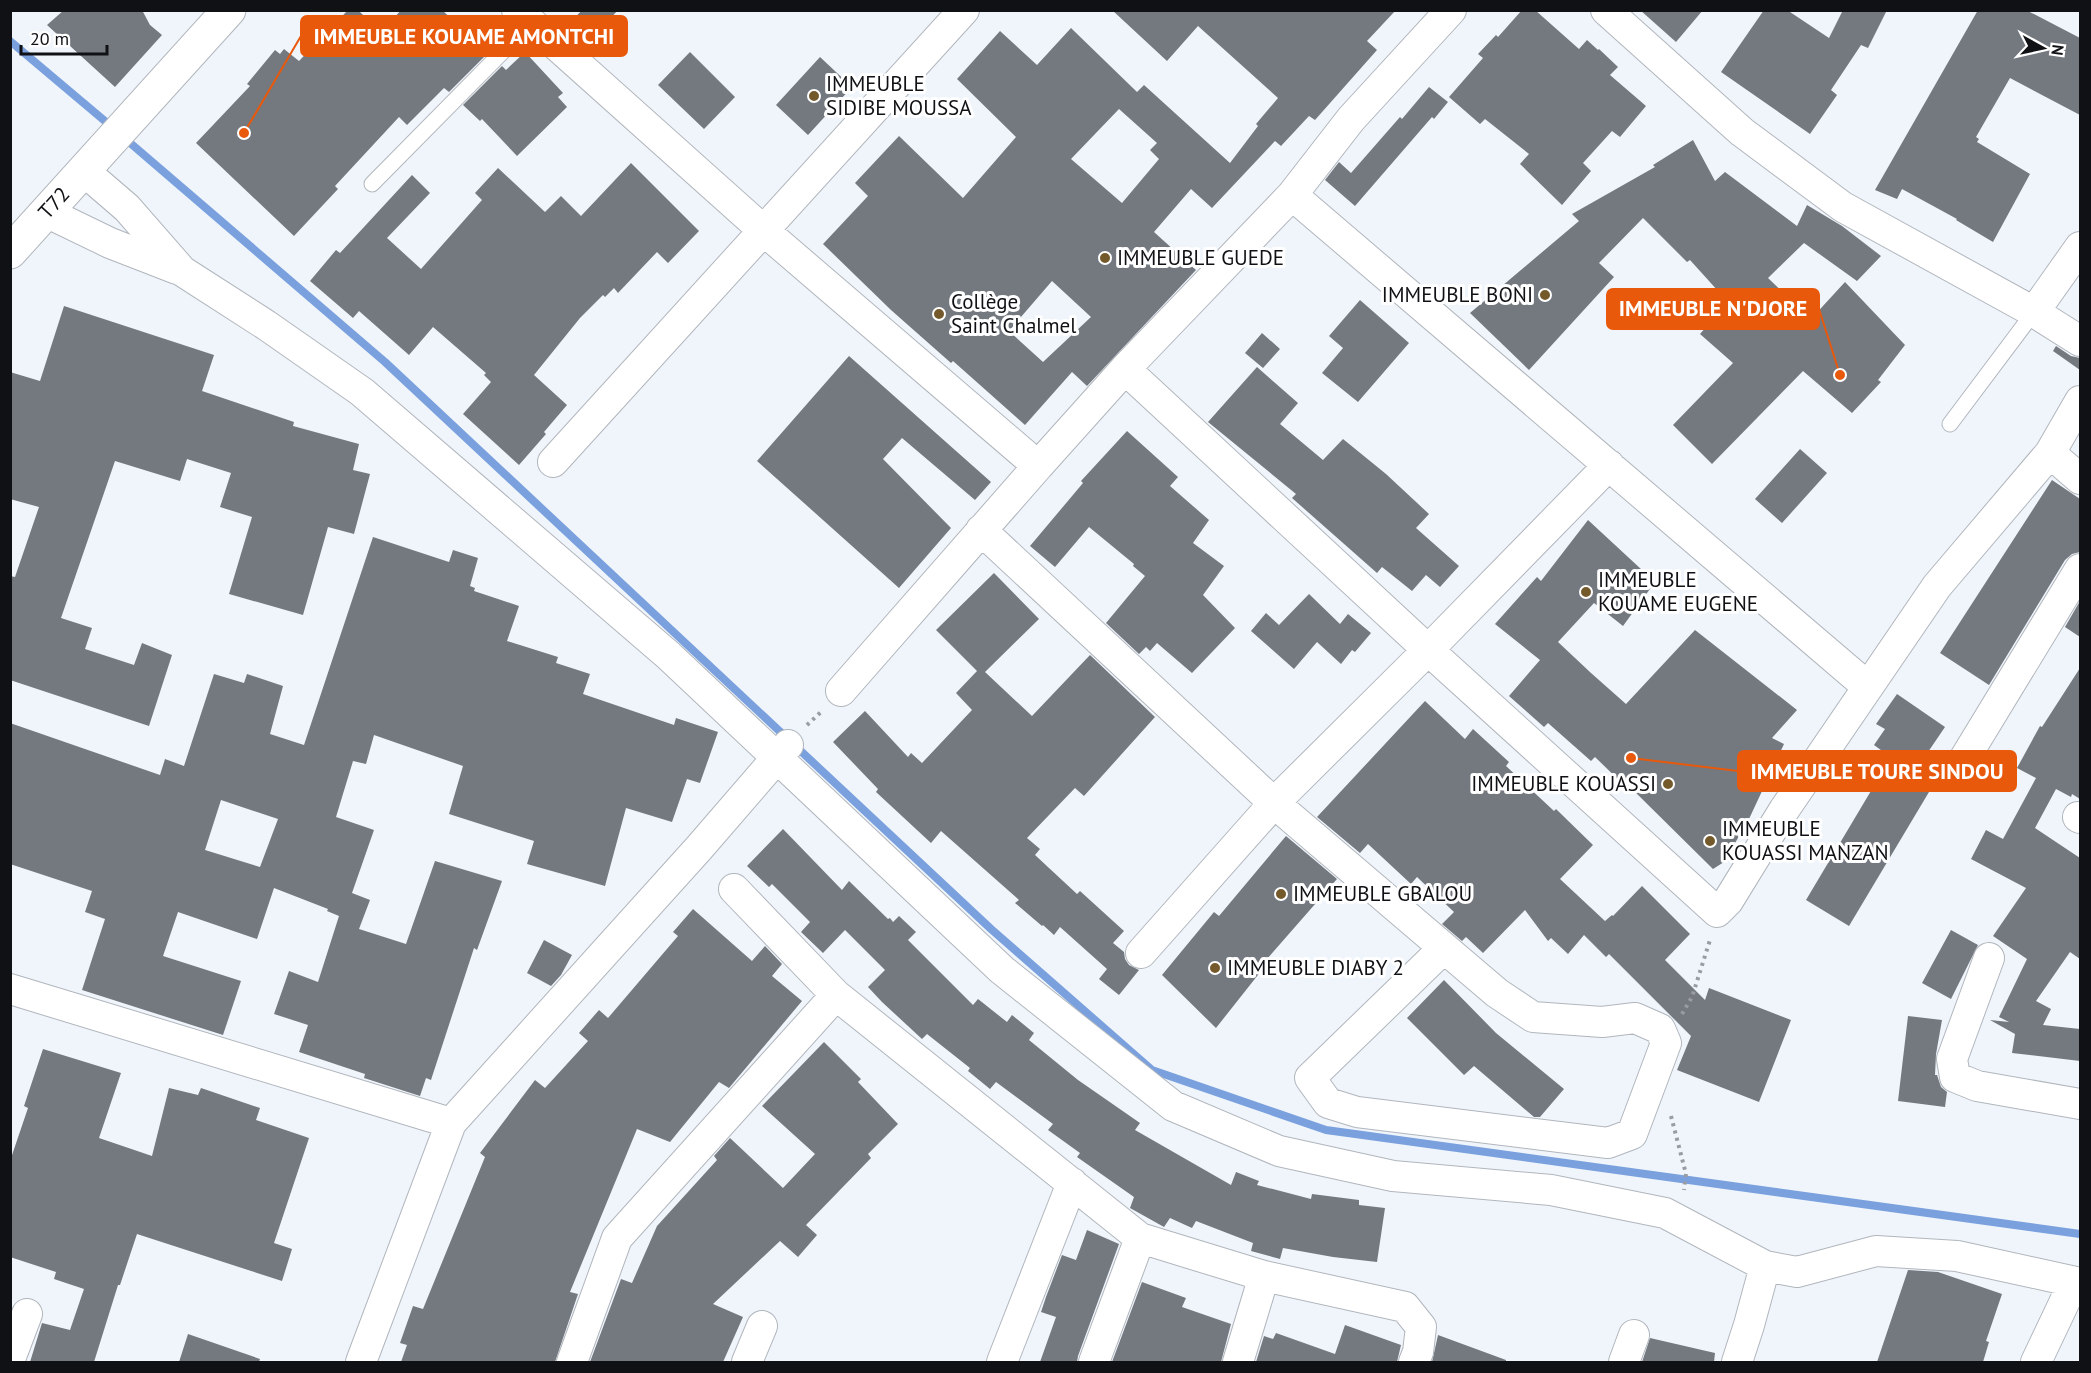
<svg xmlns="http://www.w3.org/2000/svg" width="2091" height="1373" viewBox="0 0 2091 1373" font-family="'PT Sans',sans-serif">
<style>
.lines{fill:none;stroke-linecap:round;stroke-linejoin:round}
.stream{stroke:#7aa1de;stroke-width:8}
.building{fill:#74787f;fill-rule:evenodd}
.service-casing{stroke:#b1b6bd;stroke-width:17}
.minor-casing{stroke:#b1b6bd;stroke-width:32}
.tertiary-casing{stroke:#b1b6bd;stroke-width:35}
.path{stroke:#999ca2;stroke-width:4;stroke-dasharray:3 4.5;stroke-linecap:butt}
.service{stroke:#fff;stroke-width:15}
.minor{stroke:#fff;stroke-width:30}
.tertiary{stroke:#fff;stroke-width:33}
.poi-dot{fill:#74592b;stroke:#fff;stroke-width:2}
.labels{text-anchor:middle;stroke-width:6;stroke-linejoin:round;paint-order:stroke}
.poi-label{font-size:21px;fill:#101114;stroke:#fff;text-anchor:start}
.street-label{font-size:21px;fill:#101114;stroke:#fff}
.leader{fill:none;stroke:#e8590c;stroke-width:2}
.callout-dot{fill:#e8590c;stroke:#fff;stroke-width:2}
.callout{fill:#e8590c;stroke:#e8590c;stroke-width:2}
.callout-label{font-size:22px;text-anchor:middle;font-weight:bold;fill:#fff}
</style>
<rect width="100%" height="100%" fill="#f0f5fc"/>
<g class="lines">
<path class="stream" d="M10,41l102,86
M122,136l263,226 606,567 161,141 174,60 754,104"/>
</g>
<path class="building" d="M64,10h78l8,15 12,10 -47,52 -68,-62z
M348,10h10l23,23 20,-23h41l46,43 -39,39 -5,-4 -37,37 -8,-8 -64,69 3,3 -44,47 -98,-93 54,-57 -3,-2 28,-34 5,4 4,-5 15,12z
M582,10h36l-28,31 -20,-18z
M1112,10h284l-29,31 10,9 -62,70 -6,-4 -28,30 -6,-5 -63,67 -21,-19 -37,43 42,38 -109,116 -15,-14 -47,53 -72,-64 -2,2 -60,-53 -68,-66 45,-48 -13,-13 44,-47 64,62 53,-61 -59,-58 43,-48 37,34 34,-37 66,64 7,-7 86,78 28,-37 -2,-2 22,-26 -80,-72 -31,35zM1119,109l38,34 -7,7 9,9 -37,44 -51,-44zM1052,281l39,36 -48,45 -34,-31z
M1522,10h13l44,39 8,-9 11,10 1,-1 19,18 -8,8 36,31 -26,31 -8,-6 -29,32 8,8 -29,34 -42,-41 9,-10 -44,-35 -5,5 -31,-27 34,-39 -5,-4 18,-19 2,2z
M1640,10h63l-27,32z
M1764,10h23l42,28 14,-28h44l-19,38 -7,-3 -30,45 6,5 -27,39 -89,-62z
M1978,10h48l54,28v77l-70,-37 -34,59 3,2 -2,3 53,32 -37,68 -37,-22 1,-1 -55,-30 -5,10 -22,-9z
M525,52l38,41 -5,4 9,10 -50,49 -35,-37 -2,2 -17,-16 39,-39 4,4z
M690,52l45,45 -31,32 -46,-44z
M820,57l32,30 -44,48 -32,-30z
M1429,87l19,15 -14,17 -2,-2 -77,89 -30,-26 14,-18 12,11 49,-56 2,2z
M1693,140l22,41 10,-9 72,54 10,-21 35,21 39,30 -24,25 -53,-38 -36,35 43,41 34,-37 60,63 -27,35 3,2 -29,31 -49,-42 -91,93 -39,-39 60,-62 -33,-29 28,-32 -38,-42 -3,2 -44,-44 -44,45 15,14 -85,93 -59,-57 109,-92 -7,-7 83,-47 -2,-2z
M631,163l68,68 -31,32 -11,-11 -39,41 -4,-5 -9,9 -2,-2 -23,23 -46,57 33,30 -23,27 2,2 -27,31 -56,-51 28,-32 -7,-7 2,-2 -53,-46 -24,28 -50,-44 -6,7 -43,-37 26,-31 4,3 72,-78 18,18 -43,45 34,31 61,-69 -7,-7 23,-25 47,44 16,-16 20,20z
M1360,300l49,43 -51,59 -36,-29 21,-25 -14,-12z
M64,306l150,49 -12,36 92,31 -1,4 66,18 -6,26 17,4 -16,60 -26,-7 -25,88 -74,-21 23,-77 -32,-10 11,-34 -44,-14 -7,22 -65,-20 -54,157 31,10 -7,21 49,16 8,-22 30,12 -23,71 -139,-46v-104l5,1 24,-70 -29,-8v-127l30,9z
M1262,333l18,16 -17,19 -18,-15z
M2056,346l15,10 9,2v12l-27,-19z
M849,356l142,126 -16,18 -73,-62 -19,21 68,69 -52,60 -142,-127z
M1257,367l41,36 -18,21 43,36 20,-21 43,35 43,40 -13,14 43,38 -19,21 -14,-12 -14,16 -30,-24 -5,6 -85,-75 4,-4 -88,-72z
M1127,431l51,46 -8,9 39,34 -16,23 31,23 -21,29 32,33 -43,45 -35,-30 -7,8 -4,-4 -7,7 -33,-31 39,-47 -12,-10 1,-2 -45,-37 -34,40 -25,-21 53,-63 -2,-2z
M1800,449l27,24 -45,50 -27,-24z
M2052,480l28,19v53l-8,2 -7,6 -76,125 -49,-32z
M1588,520l67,62 -32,44 -29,-23 -36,39 33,31 35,31 69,-74 102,80 -25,28 12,6 -35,75 -25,43 -11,7 -83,-82 -2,2 -33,-32 -4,4 -43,-38 -4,4 -35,-31 31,-36 -45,-36 42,-47 4,4z
M373,537l76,25 4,-12 25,8 -8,28 5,2 -1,3 45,15 -12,35 51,16 -2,6 34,11 -7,20 91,31 2,-7 42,14 -18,51 -13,-4 -15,43 -46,-14 -21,78 -78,-22 7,-23 -85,-27 14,-48 -89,-31 -8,29 -13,-3 -17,56 38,13 -22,63 18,7 -11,29 47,15 29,-83 67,20 -25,69 -3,-2 -43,132 -5,-2 -6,18 -56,-18 1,-4 -66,-22 9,-27 -34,-11 15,-43 29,11 21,-66 -12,-5 1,-2 -54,-21 -17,51 -79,-27 -15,44 78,25 -18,54 -141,-45 23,-71 -20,-7 7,-21 -82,-27v-141l150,52 5,-16 19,7 30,-92 30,9 3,-9 36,12 -13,48 34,11zM221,800l57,19 -18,48 -55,-17z
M994,573l45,46 -54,53 47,44 58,-61 65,62 -71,79 -9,-8 -48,50 13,11 -5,6 42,39 3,-3 44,40 -11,12 11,9 1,7 4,6 10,5 -20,25 -20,-16 8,-10 -47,-42 -6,8 -11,-10 -1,1 -27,-23 4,-3 -78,-69 -10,12 -55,-51 2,-3 -45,-47 32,-31 43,46 3,-4 11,10 50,-53 -16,-17 21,-22 -41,-41z
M1309,594l31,30 8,-10 23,19 -16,19 -3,-2 -11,14 -24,-22 -23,27 -43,-38 15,-18 13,12z
M2080,601v36l-15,-10z
M2080,668v131l-8,-5 -1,3 -15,-8 -21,39 45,30v101l-10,-7 -34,49 15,8 -8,16 37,4v32l-68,-8 3,-19 -25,-14 19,2 -10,-5 28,-58 -34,-23 33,-48 -55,-29 15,-29 17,9 33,-61 -19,-10 23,-42 2,1z
M1897,694l48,33 -36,53 20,12 -80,134 -43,-26 81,-136 -3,-2 5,-6 -15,-11 11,-16 -9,-5z
M1425,701l40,38 8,-10 36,33 -3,4 48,45 2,-2 37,36 -33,34 45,42 7,-6 1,1 29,-30 48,48 -25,26 40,40 4,-12 82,32 -32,82 -82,-32 14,-34 -82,-82 -3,3 -22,-22 -16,19 -17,-16 -3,3 -23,-31 -42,43 -17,-16 -4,4 -20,-17 12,-12 -37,-35 -6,7 -43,-40 -8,9 -43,-36z
M783,829l59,61 7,-9 39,38 2,-1 3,4 6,-6 17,16 -8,8 65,65 5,-6 29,23 5,-7 22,18 -5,7 49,40 62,43 -5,7 96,55 5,-13 23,9 -2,4 54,14 1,-5 47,6v5l26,3 -8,54 -44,-5 -50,-9 -3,11 -29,-8 2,-8 -57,-22 -4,7 -22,-10 -6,9 -34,-19 4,-11 -57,-40 3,-4 -32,-23 5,-6 -57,-42 -6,7 -22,-18 2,-3 -43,-34 -5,5 -40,-37 -14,-15 17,-17 -40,-40 -22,23 -22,-21 9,-10 -38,-38 -3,3 -22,-21z
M1286,836l51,43 -70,80 2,2 -53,67 -54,-53 52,-63 5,4z
M693,909l59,52 13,-15 17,18 -10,12 30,25 -73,87 -10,-6 -49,60 -33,-13 -67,163 8,2 -23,68h-154l6,-17 -7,-2 13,-37 10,3 62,-152 -5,-4 55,-73 10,8 43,-47 -9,-8 20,-23 9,8 70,-82 -5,-4z
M1951,930l27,15 -27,54 -29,-16z
M544,940l28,15 -11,20 -10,11 -24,-13z
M1444,980l52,53 68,56 -24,28h-6l-60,-51 -10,9 -57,-57z
M1908,1016l34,4 -6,34 -1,21h2l4,12 6,5 -2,15 -47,-6z
M824,1042l37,37 -3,3 40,42 -30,30 3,4 -65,67 11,10 -19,22 -18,-16 -67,63 30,13 -20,45h-133l31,-83 11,4 25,-57 60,-66 -3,-4 16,-18 53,50 32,-34 -53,-48z
M43,1049l78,24 -22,65 53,18 17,-68 29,7 3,-7 59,20 -4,12 53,18 -35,105 18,6 -10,32 -145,-47 -17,51h-2l-24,77h-64l12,-39 28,7 14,-41 -30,-10 2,-7 -46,-15v-96l18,-53 -4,-2z
M1087,1230l32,14 -41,112 -1,6h-37l16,-45 -15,-5 5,-15 16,-42 14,5z
M1908,1270l30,2 64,22 -16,47 3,1 -6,20h-106z
M1142,1282l44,16 -4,9 49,17 -10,38h-109z
M1345,1325l56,20 -4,17h-141l8,-26 9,3 3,-6 59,21z
M188,1334l72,25 -1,3h-80z
M1438,1335l68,25v2h-74z
M1650,1338l65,15 -1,9h-72z"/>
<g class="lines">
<defs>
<path id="service" d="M372,184l159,-161
M1950,424l84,-112"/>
<path id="minor" d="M517,10l246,220 275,236 87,-97 167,-174 59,-76 100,-109
M1606,10l136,122 101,75 191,105 46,29
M84,171l43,37 55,63 84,54 96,67 306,263 334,315 171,136 106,45 114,25 158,14 114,23 100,53 -16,59 -12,37
M1292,195l576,492
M46,212l64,31 67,26
M2034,312l46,-65
M1125,369l303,281 289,262 11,-11 56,-91 153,-224 113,-133 30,-52
M2050,453l30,26
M553,462l411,-452
M981,530l293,273 223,190 36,24 69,5 33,-4 25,11 6,14 -34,91 -24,9 -251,-31 -29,-9 -18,-25 134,-130
M841,691l197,-225
M1960,766l120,-197
M2078,817l2,1
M734,889l102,106 304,243 124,38 141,31 16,20 -3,25 -4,10
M1141,953l133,-150 154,-153 181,-185
M1989,958l-37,101 3,18 22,9 103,18
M10,989l441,134
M1765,1266l32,6 79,-21 81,5 123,27
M10,1359l17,-45
M361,1362l90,-239 248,-275 89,-103
M572,1362l45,-124 219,-243
M747,1362l15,-36
M1002,1362l70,-179
M1094,1362l46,-124
M1238,1362l26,-86
M1624,1362l10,-27
M2036,1362l38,-80"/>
<g id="tertiary">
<path id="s1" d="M10,252l219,-242"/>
</g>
</defs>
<use href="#service" class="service-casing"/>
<use href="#minor" class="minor-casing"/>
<use href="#tertiary" class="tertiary-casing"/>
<path class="path" d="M807,725l14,-13
M1682,1014l10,-17 18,-57
M1671,1116l15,58 -2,16"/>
<use href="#service" class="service"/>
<use href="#minor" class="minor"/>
<use href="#tertiary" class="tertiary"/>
</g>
<g class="poi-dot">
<circle cx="814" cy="96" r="6"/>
<circle cx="1105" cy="258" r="6"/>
<circle cx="1545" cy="295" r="6"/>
<circle cx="939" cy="314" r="6"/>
<circle cx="1586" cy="592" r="6"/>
<circle cx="1668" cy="784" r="6"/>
<circle cx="1710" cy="841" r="6"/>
<circle cx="1281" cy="894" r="6"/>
<circle cx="1215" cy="968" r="6"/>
</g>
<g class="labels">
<g class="poi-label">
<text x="826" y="91">IMMEUBLE<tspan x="826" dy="24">SIDIBE MOUSSA</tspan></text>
<text x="1117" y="265">IMMEUBLE GUEDE</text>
<text x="1533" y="302" text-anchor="end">IMMEUBLE BONI</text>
<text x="951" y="309">Collège<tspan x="951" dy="24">Saint Chalmel</tspan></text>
<text x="1598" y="587">IMMEUBLE<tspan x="1598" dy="24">KOUAME EUGENE</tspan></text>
<text x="1656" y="791" text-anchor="end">IMMEUBLE KOUASSI</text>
<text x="1722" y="836">IMMEUBLE<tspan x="1722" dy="24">KOUASSI MANZAN</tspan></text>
<text x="1293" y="901">IMMEUBLE GBALOU</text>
<text x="1227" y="975">IMMEUBLE DIABY 2</text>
</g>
<g class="street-label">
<text dy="7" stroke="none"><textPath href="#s1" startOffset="66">T72</textPath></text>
</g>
</g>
<path class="leader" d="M244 133L301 36M1840 375L1819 309M1631 758L1738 771"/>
<g class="callout-dot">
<circle cx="244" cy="133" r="6"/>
<circle cx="1840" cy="375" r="6"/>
<circle cx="1631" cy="758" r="6"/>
</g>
<g class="callout">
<rect x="301" y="16" width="326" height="40" rx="6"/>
<rect x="1607" y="289" width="212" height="40" rx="6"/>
<rect x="1738" y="751" width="278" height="40" rx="6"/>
</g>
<g class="callout-label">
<text x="464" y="44">IMMEUBLE KOUAME AMONTCHI</text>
<text x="1713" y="316">IMMEUBLE N'DJORE</text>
<text x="1877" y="779">IMMEUBLE TOURE SINDOU</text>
</g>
<rect width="2091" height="1373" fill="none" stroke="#101114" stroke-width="24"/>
<g transform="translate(2043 48) rotate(98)" stroke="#ffffff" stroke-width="4.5" paint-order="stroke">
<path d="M0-4.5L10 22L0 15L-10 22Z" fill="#101114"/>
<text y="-9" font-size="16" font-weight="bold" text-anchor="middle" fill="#101114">N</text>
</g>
<path d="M21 45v9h86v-9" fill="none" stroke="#101114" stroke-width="3"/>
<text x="30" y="45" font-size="18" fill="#101114" stroke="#ffffff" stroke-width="4.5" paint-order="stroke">20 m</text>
</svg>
